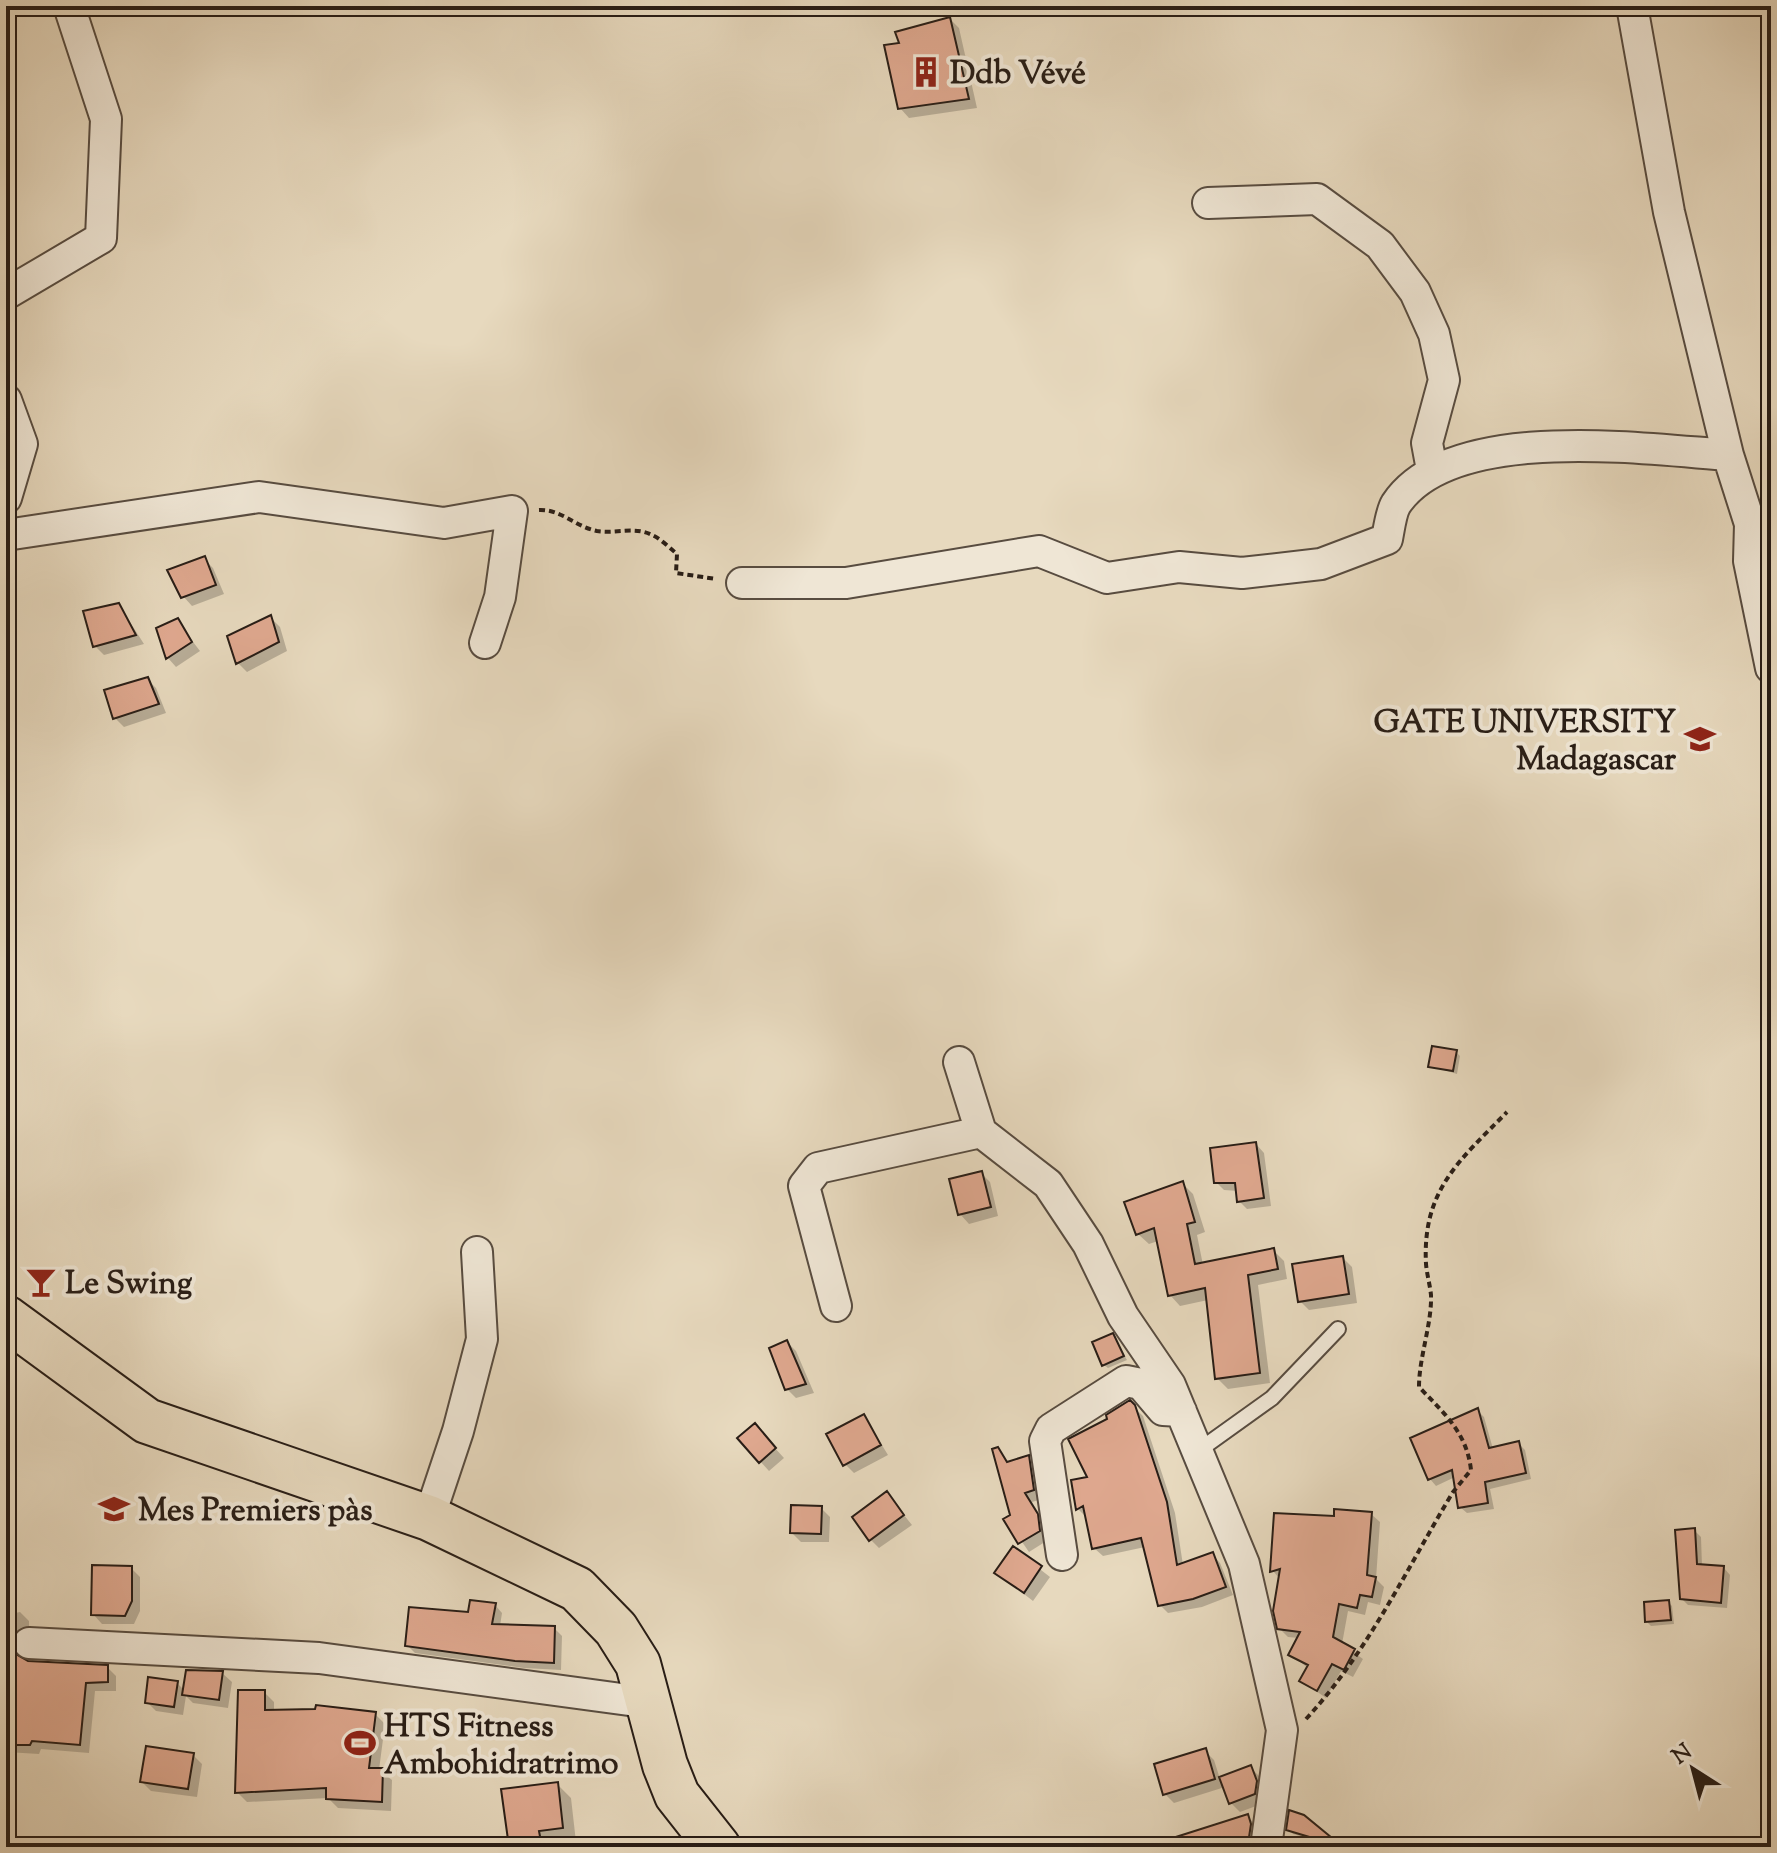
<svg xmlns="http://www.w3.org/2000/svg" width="1777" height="1853" viewBox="0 0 1777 1853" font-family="'Sorts Mill Goudy',serif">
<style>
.shadow{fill:#0003}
.building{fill:#dfa88f;stroke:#281d16;stroke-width:2}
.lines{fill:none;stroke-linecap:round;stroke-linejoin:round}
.service-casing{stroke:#584c40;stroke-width:18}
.minor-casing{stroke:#584c40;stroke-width:34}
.primary-casing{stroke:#281d16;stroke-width:48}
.path{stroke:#281d16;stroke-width:4;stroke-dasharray:6 4;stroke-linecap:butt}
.service{stroke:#efe6d5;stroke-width:14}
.minor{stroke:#efe6d5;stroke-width:30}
.primary{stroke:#e7d9be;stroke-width:44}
.labels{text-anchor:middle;stroke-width:8;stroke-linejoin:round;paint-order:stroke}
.poi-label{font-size:32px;font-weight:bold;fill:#281d16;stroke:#efe6d5;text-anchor:start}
</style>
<rect width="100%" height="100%" fill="#e7d9be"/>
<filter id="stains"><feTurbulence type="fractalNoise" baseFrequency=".0025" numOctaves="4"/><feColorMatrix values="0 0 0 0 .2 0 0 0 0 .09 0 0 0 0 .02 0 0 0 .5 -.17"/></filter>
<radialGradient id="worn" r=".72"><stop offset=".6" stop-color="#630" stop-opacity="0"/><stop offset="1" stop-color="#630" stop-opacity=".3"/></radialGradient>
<path class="shadow" d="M950,19l9,9 18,80 -68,10 -9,-10 1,-64z
M204,559l9,9 11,26 -32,12 -9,-10z
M119,605l25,39 -40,11 -9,-9z
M271,618l9,9 7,24 -40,21 -9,-9 -9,-26z
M177,621l23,30 -24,16 -8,-9 -10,-29z
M147,679l9,9 10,25 -42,14 -9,-9z
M1456,1052l4,4 -3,18 -26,-8z
M1256,1144l8,9 7,53 -24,3 -8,-8 -1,-10 -14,-1 -8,-8z
M981,1173l9,9 8,34 -29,8 -9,-10z
M1182,1183l11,11 12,38 -8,3 6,30 70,-15 11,11 3,18 -29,6 12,98 -42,6 -11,-11 -9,-78 -28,6 -10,-11 -12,-54 -9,3 -11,-10z
M1343,1258l9,9 5,36 -48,7 -9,-9z
M1112,1335l15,25 -19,8 -4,-3z
M787,1342l9,9 18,42 -18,5 -9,-9z
M1129,1403l14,13 32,97 8,52 29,-11 8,9 13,32 -31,12 -34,6 -8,-8 -15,-58 -42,9 -9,-8 -8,-31 -8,-8 32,-89z
M1477,1410l7,7 9,32 25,-6 7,7 6,29 -41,10 4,20 -27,4 -7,-6 -5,-30 -19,9 -6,-7z
M864,1416l24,39 -34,18 -9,-9z
M763,1435l21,23 -15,13 -29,-32z
M997,1449l12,14 19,-6 9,9 5,33 -10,3 14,23 2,15 -19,12 -23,-33 7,-3z
M887,1494l25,31 -33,23 -9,-9z
M821,1508l9,9 -1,25h-28l-9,-9z
M1371,1514l9,8 -4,57 8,8 -4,18 -12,-3 -3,13 -17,-4 -6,33 21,15 -10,18 -12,-6 -15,27 -24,-17 6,-13 -18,-14 9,-16 -11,-1 -9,-9 1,-49 -7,-8 3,-56 61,4z
M1694,1530l7,7 1,29 22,2 6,7 -3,33 -39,-3 -7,-7z
M1014,1549l36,28 -17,24 -36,-28z
M131,1568l9,9v34l-6,13h-32l-9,-10z
M1668,1602l4,4 2,18 -23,2 -4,-4z
M495,1605l7,8 -2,13 54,2 8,8 -1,34 -37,-2 -109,-15 -8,-8z
M20,1612l9,9v16l-10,16 4,8 84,6 9,9v15h-21l-6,62 -48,-4 -2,5 -33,-2v-137z
M222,1673l10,9 -4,26 -35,-5 -7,-7 -3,19 -27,-4 -9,-9 30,-19 8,8z
M264,1692l10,10v10l101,2 10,10 -6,46 13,10 -1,31 -53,-3 -10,-10 -81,4 -9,-9z
M1205,1751l9,9 6,19 31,-11 9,9 5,15 -1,11 -24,9 -9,-9 -6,-16 -51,16 -9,-9z
M193,1755l9,9 -5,33 -46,-6 -9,-9z
M557,1784l14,14 5,44 -23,5h-42z
M1247,1816l9,9 2,22h-61l-4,-14z
M1303,1817l36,30 -46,-13 -4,-4z"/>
<path class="building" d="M950,17l19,82 -71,10 -14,-64 15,-2 -4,-11z
M205,556l11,29 -35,13 -14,-28z
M119,603l17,32 -43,12 -10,-36z
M271,615l8,27 -43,22 -9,-28z
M178,618l14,24 -26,17 -10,-31z
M148,677l11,27 -46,15 -9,-29z
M1432,1046l25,4 -4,21 -25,-4z
M1256,1142l8,56 -27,4 -2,-19h-21l-4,-35z
M982,1171l9,36 -33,8 -9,-36z
M1183,1181l12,41 -8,2 8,40 79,-16 4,21 -30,6 12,98 -45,6 -10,-91 -37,8 -14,-68 -18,7 -12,-33z
M1343,1256l6,38 -51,8 -6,-38z
M1113,1333l11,23 -22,10 -10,-24z
M787,1340l19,44 -21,6 -16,-42z
M1130,1400l5,5 32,97 10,63 36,-13 13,35 -33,12 -35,7 -17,-68 -49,11 -9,-43 -7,4 -5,-30 16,-3 -19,-38 39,-20 -1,-4z
M1478,1408l11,40 30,-7 7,32 -41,9 3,21 -30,5 -6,-38 -24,10 -18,-42z
M864,1414l17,31 -38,21 -17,-32z
M755,1423l21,25 -17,15 -22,-25z
M998,1447l9,15 22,-7 5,35 -9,3 13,21 2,17 -22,13 -15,-25 7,-4 -18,-66z
M887,1491l17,24 -35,26 -17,-24z
M791,1505l31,1 -1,28 -31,-1z
M1334,1509l38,3 -5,63 9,2 -4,20 -12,-2 -3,13 -18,-4 -6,33 22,12 -11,21 -12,-6 -15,27 -18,-10 9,-16 -20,-10 12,-23 -23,-3 -4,-18 7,-42 -10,3 4,-59 60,3z
M1695,1528l2,36 27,2 -3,37 -41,-4 -5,-69z
M1013,1546l29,20 -18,27 -30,-20z
M92,1565l40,1v35l-7,15 -34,-1z
M470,1600l26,3 -4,21 63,2 -1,37 -39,-2 -110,-15 4,-39 59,5z
M1669,1600l2,20 -26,2 -1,-20z
M14,1653l14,8 80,4v17l-22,1 -6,62 -48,-4 -2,4h-20z
M186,1670l37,1 -4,29 -37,-5z
M148,1677l30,4 -4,26 -29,-4z
M238,1690h27v20l50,-1 1,-4 60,7 -7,56h14l-1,34 -56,-3v-11l-91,5z
M146,1746l48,7 -6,36 -48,-7z
M1206,1748l9,31 -52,16 -9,-31z
M1251,1765l6,16 -2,13 -26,10 -10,-27z
M558,1782l5,46 -24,3 3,16h-33l-8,-58z
M1289,1810l15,5 39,32 -57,-17z
M1248,1814l3,10 -3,20 -90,3 -1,-4z"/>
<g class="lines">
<defs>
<path id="service" d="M1198,1451l74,-53 66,-69"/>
<path id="minor" d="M1632,6l37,206 59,243 22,69 -1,37 22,107
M1208,203l109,-4 63,46 35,47 19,42 10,46 -17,63 5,27
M6,294l95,-56 5,-119 -37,-113
M6,400l16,44 -16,54
M6,535l253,-38 185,26 68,-12 -12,86 -15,46
M742,583h104l193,-32 68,27 72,-11 63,6 79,-9 66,-25c2,-10 4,-27 9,-35 55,-82 248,-55 332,-49
M959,1062l22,70 67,52 40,60 35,72 47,69 74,179 38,166 -16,117
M836,1306l-32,-120 14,-18 163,-36
M429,1518l29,-87 24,-92 -5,-87
M1062,1555l-17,-114 6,-12 75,-48 15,3 22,26 18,1
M29,1643l290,15 332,45"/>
<path id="primary" d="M6,1318l141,103 282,97 148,71 39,40 22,35 27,101 12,30 41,52"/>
</defs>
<use href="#service" class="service-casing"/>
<use href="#minor" class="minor-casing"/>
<use href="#primary" class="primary-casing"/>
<path class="path" d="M539,510c22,-1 37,17 58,21 19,3 38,-5 55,4 9,4 18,13 25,19l-1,19 40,6
M1306,1719c62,-67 100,-149 147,-227l18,-22c-4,-37 -27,-57 -52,-83 0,-30 13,-63 12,-92 -1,-10 -4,-20 -5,-31 -4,-74 34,-104 81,-152"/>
<use href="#service" class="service"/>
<use href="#minor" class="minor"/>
<use href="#primary" class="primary"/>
</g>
<defs>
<symbol id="building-bare" viewBox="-9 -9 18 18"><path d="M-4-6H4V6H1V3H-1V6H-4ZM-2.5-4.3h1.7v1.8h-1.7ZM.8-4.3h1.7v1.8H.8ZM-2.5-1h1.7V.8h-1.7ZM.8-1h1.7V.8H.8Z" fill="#8f2418" stroke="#efe6d5" stroke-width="2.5" paint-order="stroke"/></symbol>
<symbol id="university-bare" viewBox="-9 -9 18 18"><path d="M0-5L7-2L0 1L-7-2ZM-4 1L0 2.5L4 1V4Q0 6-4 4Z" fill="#8f2418" stroke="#efe6d5" stroke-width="2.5" paint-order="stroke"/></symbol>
<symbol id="bar-bare" viewBox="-9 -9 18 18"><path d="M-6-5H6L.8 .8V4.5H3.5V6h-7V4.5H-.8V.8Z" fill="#8f2418" stroke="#efe6d5" stroke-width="2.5" paint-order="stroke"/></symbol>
<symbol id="school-bare" viewBox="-9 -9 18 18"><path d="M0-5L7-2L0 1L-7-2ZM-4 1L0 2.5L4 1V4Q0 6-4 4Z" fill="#8f2418" stroke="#efe6d5" stroke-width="2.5" paint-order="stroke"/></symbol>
<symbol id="stadium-bare" viewBox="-9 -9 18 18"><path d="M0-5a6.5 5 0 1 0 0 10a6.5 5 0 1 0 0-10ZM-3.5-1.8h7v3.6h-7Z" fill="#8f2418" stroke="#efe6d5" stroke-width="2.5" paint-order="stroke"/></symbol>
</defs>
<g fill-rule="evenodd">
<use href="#building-bare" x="904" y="50" width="44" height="44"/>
<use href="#university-bare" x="1678" y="717" width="44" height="44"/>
<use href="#bar-bare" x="19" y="1260" width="44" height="44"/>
<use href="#school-bare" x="92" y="1487" width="44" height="44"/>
<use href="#stadium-bare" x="338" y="1721" width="44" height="44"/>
</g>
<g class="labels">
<g class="poi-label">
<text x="950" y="83">Ddb Vévé</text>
<text x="1676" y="732" text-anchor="end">GATE UNIVERSITY<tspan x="1676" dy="37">Madagascar</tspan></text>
<text x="65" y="1293">Le Swing</text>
<text x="138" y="1520">Mes Premiers pàs</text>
<text x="384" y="1736">HTS Fitness<tspan x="384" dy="37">Ambohidratrimo</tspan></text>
</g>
</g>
<rect width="1777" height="1853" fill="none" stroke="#e7d9be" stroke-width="32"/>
<rect x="8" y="8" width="1761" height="1837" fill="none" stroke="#281d16" stroke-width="4"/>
<rect x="16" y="16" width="1745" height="1821" fill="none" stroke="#281d16" stroke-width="2"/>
<g transform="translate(1693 1769) rotate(324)" stroke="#efe6d5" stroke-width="6" paint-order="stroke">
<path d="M0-6L14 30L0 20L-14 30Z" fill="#281d16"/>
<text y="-12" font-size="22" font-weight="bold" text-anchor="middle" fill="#281d16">N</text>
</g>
<rect width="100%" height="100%" filter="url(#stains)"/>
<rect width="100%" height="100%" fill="url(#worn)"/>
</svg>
